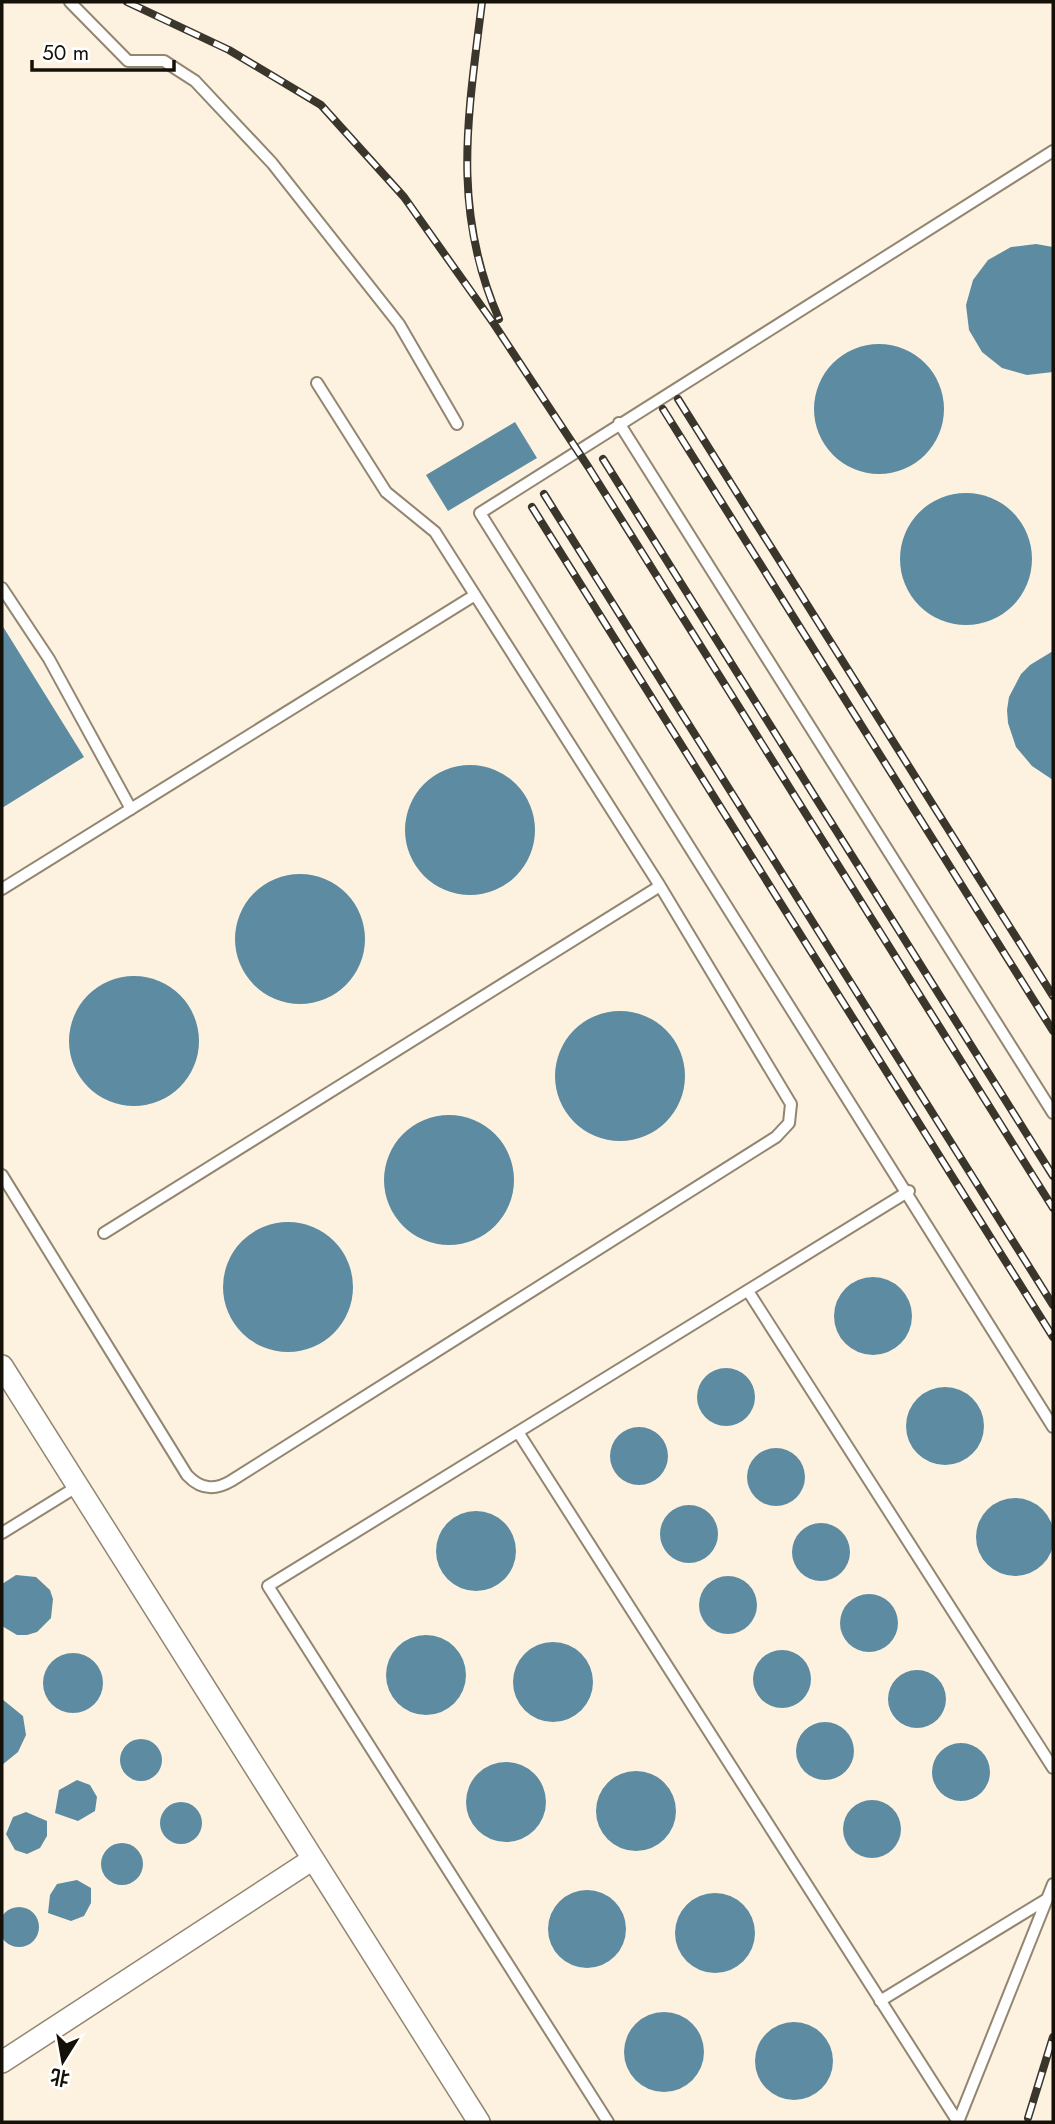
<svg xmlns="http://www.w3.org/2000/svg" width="1055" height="2124" viewBox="0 0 1055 2124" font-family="Jost,'Noto Sans SC',sans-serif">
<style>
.building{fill:#5d8ca2}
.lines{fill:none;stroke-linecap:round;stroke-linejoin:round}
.service-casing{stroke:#938671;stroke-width:14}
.minor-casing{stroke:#938671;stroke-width:24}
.service{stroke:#fff;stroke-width:10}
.minor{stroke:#fff;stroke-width:21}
.rail-casing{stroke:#3b362c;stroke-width:8}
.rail{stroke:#fff;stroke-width:5;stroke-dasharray:16;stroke-linecap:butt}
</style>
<rect width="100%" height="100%" fill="#fdf2df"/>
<path class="building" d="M1036,244l17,3v125l-26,3 -25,-7 -20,-16 -13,-22 -3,-25 7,-25 15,-20 23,-13z
M814 409a65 65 0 1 1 130 0a65 65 0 1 1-130 0Z
M515,422l22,36 -89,53 -22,-36z
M900 559a66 66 0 1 1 132 0a66 66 0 1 1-132 0Z
M2,625l82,132 -82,51z
M1053,651v129l-21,-14 -16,-19 -8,-24 -1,-13 2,-13 12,-23 9,-9z
M405 830a65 65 0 1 1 130 0a65 65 0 1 1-130 0Z
M235 939a65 65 0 1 1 130 0a65 65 0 1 1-130 0Z
M69 1041a65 65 0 1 1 130 0a65 65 0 1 1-130 0Z
M555 1076a65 65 0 1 1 130 0a65 65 0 1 1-130 0Z
M384 1180a65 65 0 1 1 130 0a65 65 0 1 1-130 0Z
M223 1287a65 65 0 1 1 130 0a65 65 0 1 1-130 0Z
M834 1316a39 39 0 1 1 78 0a39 39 0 1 1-78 0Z
M697 1397a29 29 0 1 1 58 0a29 29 0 1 1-58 0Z
M906 1426a39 39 0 1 1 78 0a39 39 0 1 1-78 0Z
M610 1456a29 29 0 1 1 58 0a29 29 0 1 1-58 0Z
M747 1477a29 29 0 1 1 58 0a29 29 0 1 1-58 0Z
M976 1537a39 39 0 1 1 78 0a39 39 0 1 1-78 0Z
M660 1534a29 29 0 1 1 58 0a29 29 0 1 1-58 0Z
M436 1551a40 40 0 1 1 80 0a40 40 0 1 1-80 0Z
M792 1552a29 29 0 1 1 58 0a29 29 0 1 1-58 0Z
M16,1575l20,2 14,13 3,9 -2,19 -14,14 -10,3h-10l-15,-9v-42z
M699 1605a29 29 0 1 1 58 0a29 29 0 1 1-58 0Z
M840 1623a29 29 0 1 1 58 0a29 29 0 1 1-58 0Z
M386 1675a40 40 0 1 1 80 0a40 40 0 1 1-80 0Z
M513 1682a40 40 0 1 1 80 0a40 40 0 1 1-80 0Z
M753 1679a29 29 0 1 1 58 0a29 29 0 1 1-58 0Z
M43 1683a30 30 0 1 1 60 0a30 30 0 1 1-60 0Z
M888 1699a29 29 0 1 1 58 0a29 29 0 1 1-58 0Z
M2,1699l21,17 3,19 -8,17 -16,13z
M796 1751a29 29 0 1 1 58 0a29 29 0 1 1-58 0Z
M120 1760a21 21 0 1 1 42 0a21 21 0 1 1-42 0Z
M932 1772a29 29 0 1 1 58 0a29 29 0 1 1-58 0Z
M466 1802a40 40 0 1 1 80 0a40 40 0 1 1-80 0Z
M596 1811a40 40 0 1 1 80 0a40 40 0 1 1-80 0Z
M77,1780l13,5 7,12 -2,14 -17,10 -23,-8 4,-23z
M843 1829a29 29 0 1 1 58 0a29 29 0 1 1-58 0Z
M160 1823a21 21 0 1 1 42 0a21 21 0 1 1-42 0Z
M26,1812l21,9v15l-7,12 -13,6 -12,-4 -9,-16 7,-17z
M101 1864a21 21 0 1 1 42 0a21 21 0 1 1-42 0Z
M77,1880l14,8v15l-7,13 -13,5 -23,-8 2,-18 7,-11z
M548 1929a39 39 0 1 1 78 0a39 39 0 1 1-78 0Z
M675 1933a40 40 0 1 1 80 0a40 40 0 1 1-80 0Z
M-1 1927a20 20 0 1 1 40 0a20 20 0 1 1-40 0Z
M624 2052a40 40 0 1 1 80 0a40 40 0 1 1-80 0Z
M755 2061a39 39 0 1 1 78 0a39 39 0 1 1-78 0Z"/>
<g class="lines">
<defs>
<path id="service" d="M70,2l58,59h36l31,20 77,82 127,161 58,100
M1053,151l-573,362 573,914
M317,383l69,109 49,40 225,354
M619,423l434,690
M2,588l47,71 82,150
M2,889l473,-294
M2,1175l185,300c13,14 27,16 44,6l545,-344 13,-14 2,-19 -131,-218 -556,347
M748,1291l305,477
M518,1432l440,690
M2,1533l76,-47
M880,2001l167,-102
M608,2122l-340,-536 641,-395
M958,2122l95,-238"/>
<path id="minor" d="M2,1366l477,756
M2,2062l311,-203"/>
</defs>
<use href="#service" class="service-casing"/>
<use href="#minor" class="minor-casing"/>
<use href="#service" class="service"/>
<use href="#minor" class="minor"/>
<defs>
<path id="rail" d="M127,2l102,48 92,55 83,92 90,127 95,144 464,740
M482,2c-14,115 -31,207 17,317
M678,399l375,597
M663,409l390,622
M603,459l450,717
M544,494l509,811
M532,507l521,830
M1028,2118l25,-81"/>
</defs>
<use href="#rail" class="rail-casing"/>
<use href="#rail" class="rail"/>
</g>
<rect width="1055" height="2124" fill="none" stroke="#151109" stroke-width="7"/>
<g transform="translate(63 2061) rotate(191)" stroke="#ffffff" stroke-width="5" paint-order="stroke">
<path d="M0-5L12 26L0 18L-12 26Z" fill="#151109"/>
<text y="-10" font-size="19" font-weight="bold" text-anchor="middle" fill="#151109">北</text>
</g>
<path d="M32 60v10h142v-10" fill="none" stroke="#151109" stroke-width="3.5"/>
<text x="42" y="60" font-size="21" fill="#151109" stroke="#ffffff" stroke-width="5" paint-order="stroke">50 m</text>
</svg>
